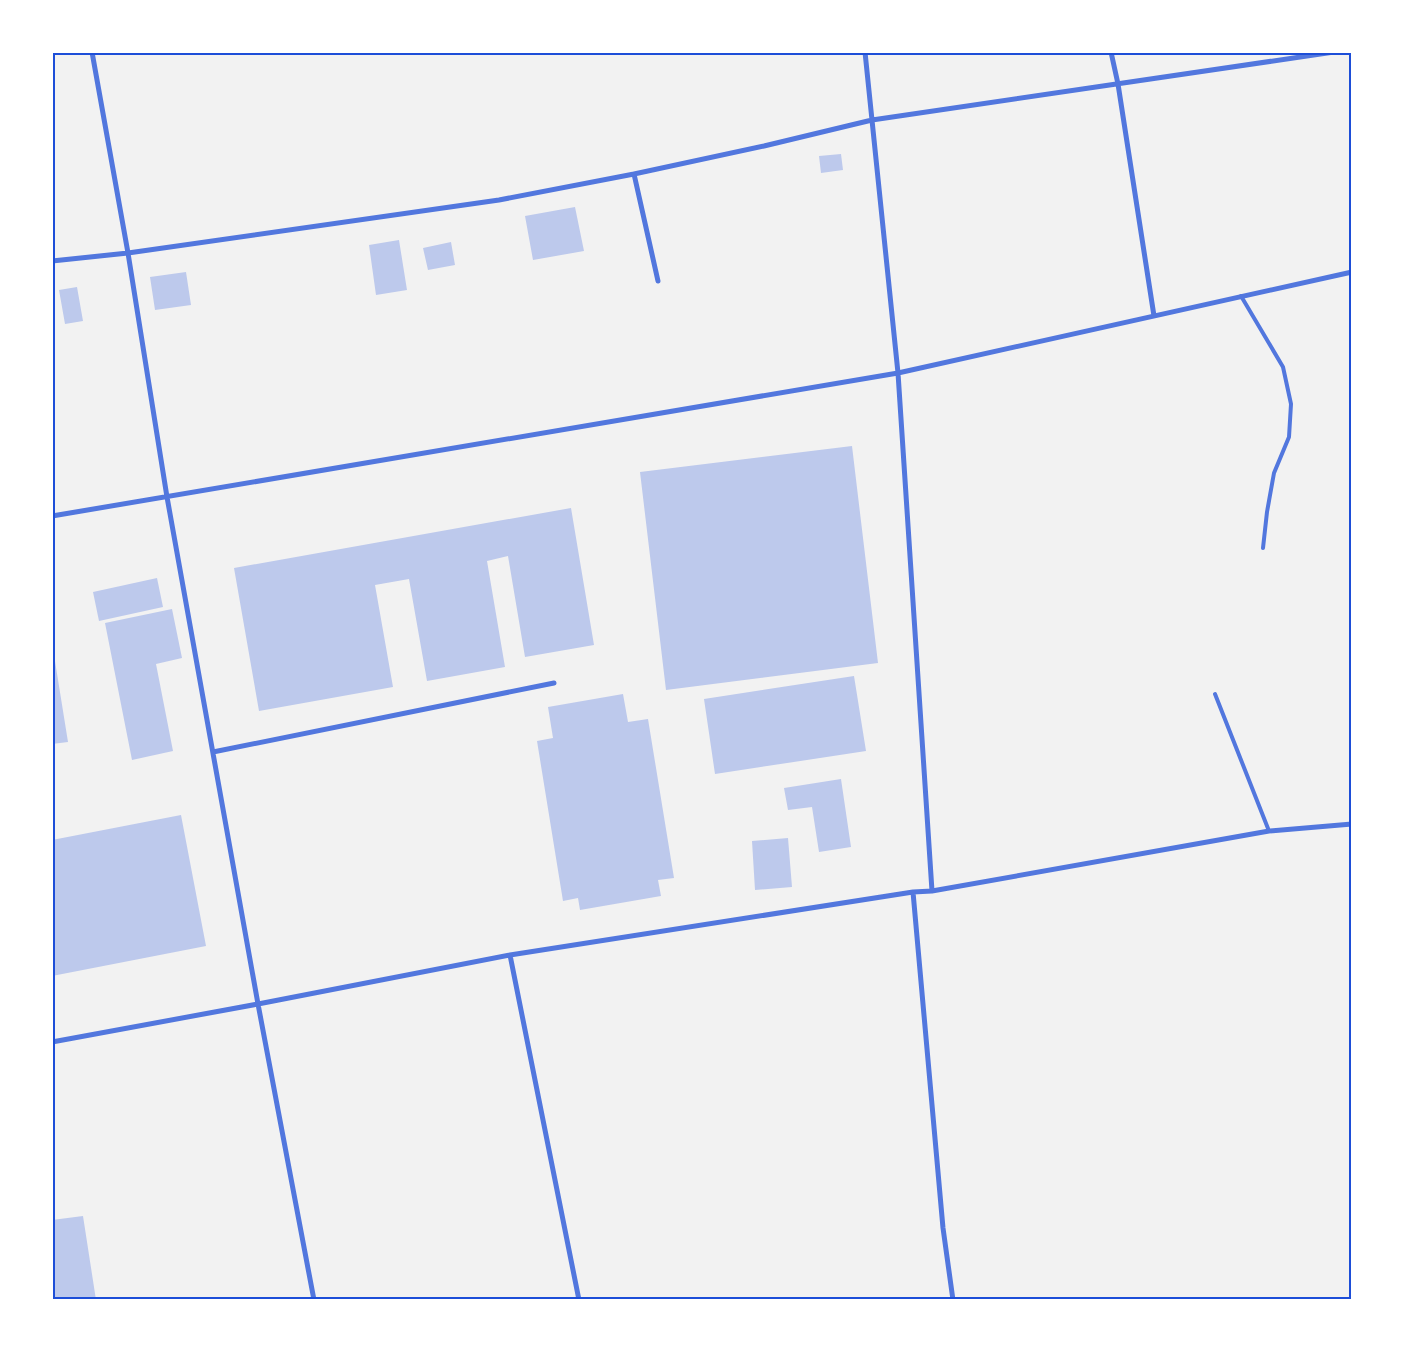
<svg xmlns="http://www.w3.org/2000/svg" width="1404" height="1352" viewBox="0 0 1404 1352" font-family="'Asap Condensed',sans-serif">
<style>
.building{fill:#bdc9ec}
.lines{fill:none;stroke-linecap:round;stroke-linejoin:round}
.service{stroke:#5277de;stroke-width:4}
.minor{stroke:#5277de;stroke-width:5}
.neatline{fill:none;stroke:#1d4ed8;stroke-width:2}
</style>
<rect width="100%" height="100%" fill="#f2f2f2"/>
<path class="building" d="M841,154l2,16 -22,3 -2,-17z
M575,207l9,44 -51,9 -8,-44z
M399,240l8,50 -31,5 -7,-50z
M451,242l4,23 -27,5 -5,-22z
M186,272l5,33 -36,5 -5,-33z
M77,287l6,34 -18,3 -6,-34z
M852,446l26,217 -212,27 -26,-218z
M571,508l23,137 -69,12 -17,-101 -21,5 18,106 -78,14 -18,-102 -34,6 18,102 -134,24 -25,-143z
M157,578l6,29 -64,14 -6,-29z
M172,609l10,49 -26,6 17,87 -41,9 -27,-137z
M52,655h2l14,87 -16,2z
M854,676l12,75 -151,23 -11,-75z
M623,694l5,28 20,-3 26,159 -16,2 3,16 -81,14 -2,-12 -15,3 -26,-160 16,-3 -5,-31z
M841,779l10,68 -32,5 -7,-45 -24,3 -4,-22z
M181,815l25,131 -154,30v-136z
M788,838l4,49 -37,3 -3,-49z
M83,1216l13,84h-44v-80z"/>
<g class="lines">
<path class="service" d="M1241,296l42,71 8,37 -2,33 -15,36 -7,39 -4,36
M1215,694l54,137"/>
<path class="minor" d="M92,52l36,201 39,244 91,507 56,296
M865,52l33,321 34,518
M1111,52l7,32 36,232
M634,174l24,107
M52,261l76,-8 371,-53 135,-26 130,-28 108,-26 462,-68
M52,516l846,-143 454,-101
M213,752l341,-69
M913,892l30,336 10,72
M510,955l69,345
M52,1042l206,-38 252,-49 403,-63 19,-1 337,-60 83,-7"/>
</g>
<rect width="1404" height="1352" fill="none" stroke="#ffffff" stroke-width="108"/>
<rect x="54" y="54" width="1296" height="1244" class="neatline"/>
</svg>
